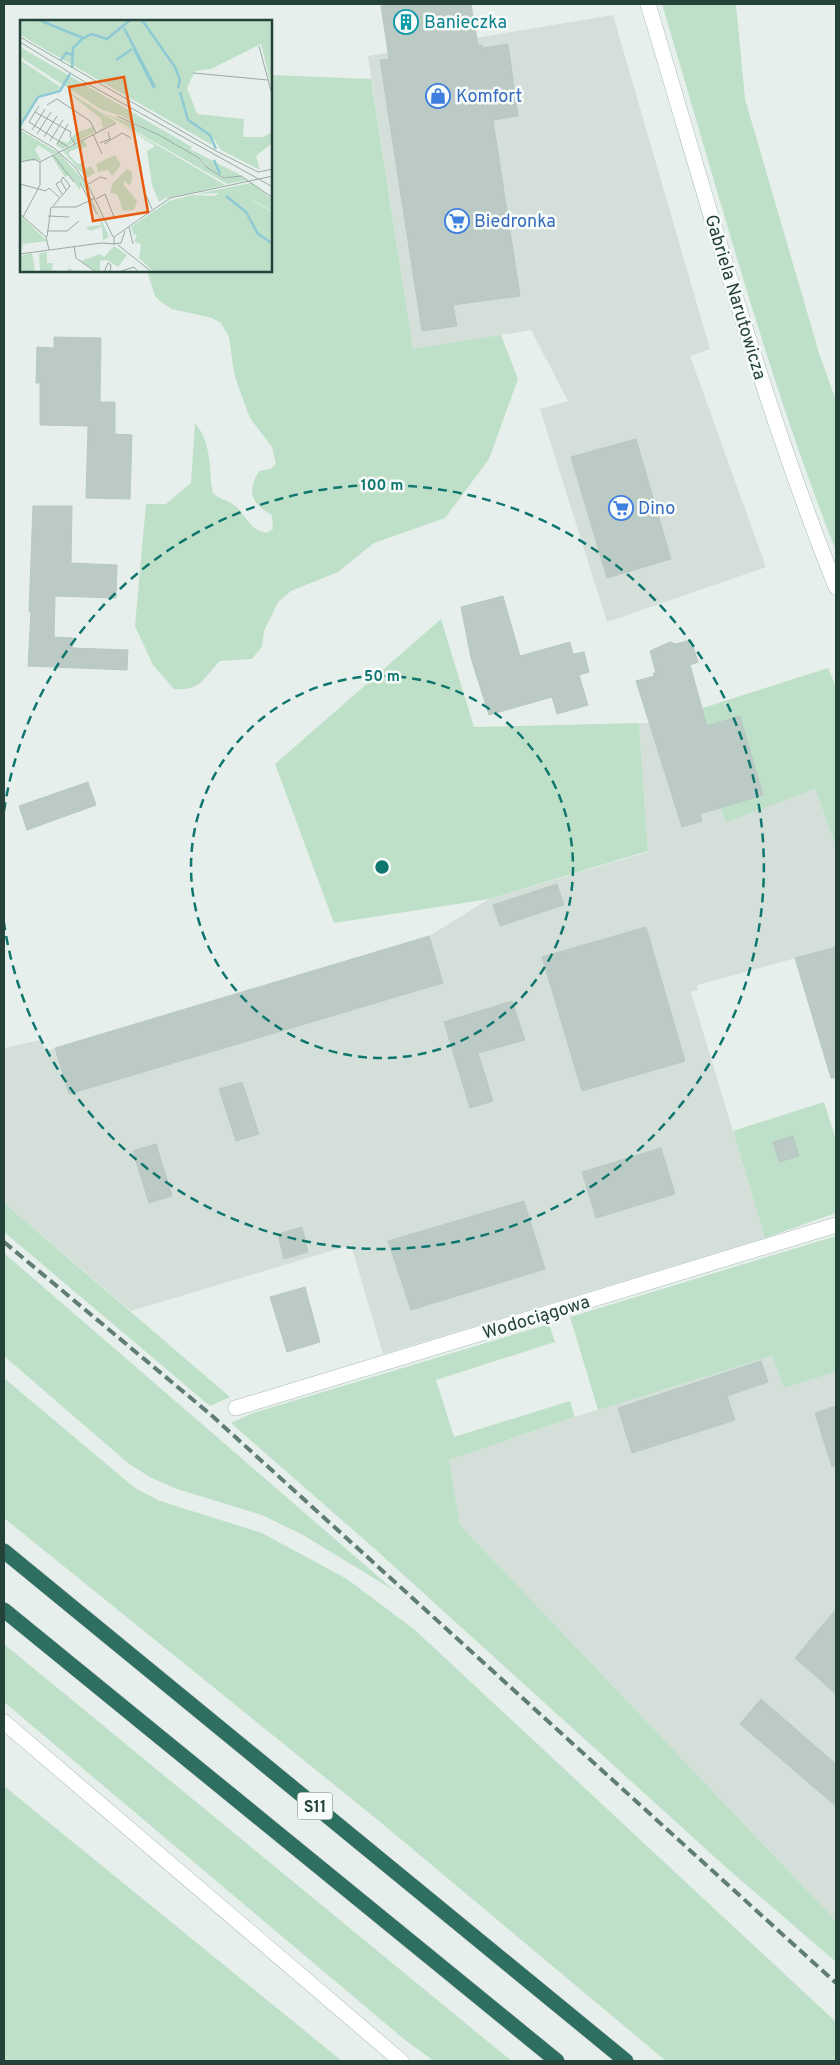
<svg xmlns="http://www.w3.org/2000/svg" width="840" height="2065" viewBox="0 0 840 2065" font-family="Overpass,sans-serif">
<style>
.built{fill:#d4dfda}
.green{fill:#bfe0c8}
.building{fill:#bbcac4;stroke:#b8c9c2}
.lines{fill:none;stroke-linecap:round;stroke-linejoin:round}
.minor-casing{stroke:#a8b8b2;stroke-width:16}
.secondary-casing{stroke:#a4bbb3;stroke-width:16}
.motorway-casing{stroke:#c2cac8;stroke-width:16}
.minor{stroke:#fff;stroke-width:15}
.secondary{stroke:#fff;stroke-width:15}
.motorway{stroke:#2f6f62;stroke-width:15}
.rail{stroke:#5f7d75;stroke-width:4;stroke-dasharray:10 5;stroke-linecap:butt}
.ring{fill:none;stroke:#0f766e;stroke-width:2.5;stroke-dasharray:9 6}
.labels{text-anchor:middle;stroke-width:5;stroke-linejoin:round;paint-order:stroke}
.shield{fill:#f7fbf9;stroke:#637a73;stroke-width:1}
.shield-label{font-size:16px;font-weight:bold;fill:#24423a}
.culture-label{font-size:18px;fill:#0d838f;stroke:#f7fbf9;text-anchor:start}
.shop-label{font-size:18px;fill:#366cbe;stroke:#f7fbf9;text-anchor:start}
.street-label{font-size:18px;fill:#24423a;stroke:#f7fbf9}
.inset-river{fill:none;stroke:#8ec9d4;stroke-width:2.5}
.inset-road{fill:none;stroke:#98aaa4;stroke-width:1}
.view{fill:#e8590c;fill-opacity:0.15;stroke:#e8590c;stroke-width:2.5}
.inset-edge{fill:none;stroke:#24423a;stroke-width:2.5}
.centre{fill:#0f766e;stroke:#f7fbf9;stroke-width:2.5}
.ring-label{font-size:15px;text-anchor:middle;font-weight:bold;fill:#0f766e;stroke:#f7fbf9;stroke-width:5;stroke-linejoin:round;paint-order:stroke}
</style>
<rect width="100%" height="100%" fill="#e6efeb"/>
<path class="built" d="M613,15l97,334 -20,7 76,211 -159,55 -67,-213 28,-8 -37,-71 -118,20 -45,-294z
M684,714l42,107 89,-32 21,58v100l-139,38 1,5 -7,2 74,246 -382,116 -32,-109 -220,66 -127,-108v-155l37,-8 5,11 383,-115 60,-37 159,-47 -9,-129h18z
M772,1356l12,32 52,-16v549l-376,-396 -11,-65 138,-47z"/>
<path class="green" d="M662,4h74l9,95 74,254 17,48v150c-70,-178 -119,-364 -174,-547z
M271,75l100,4 42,270 88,-14 17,44 -29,80 -44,59 -71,25 -36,29 -47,19 -13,11 -14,29 -2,16 -10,12 -32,2c-17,17 -18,30 -46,28l-21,-24 -18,-39 11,-122h20l25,-21 4,-60c18,22 13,45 18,70 6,6 11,6 18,10 14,8 16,26 35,30l7,-4 -1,-14c-20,-11 -26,-22 -13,-44l11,-2 6,-5 -4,-17 -22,-29 -9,-24 -7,-21 -5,-36 -8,-14 -9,-5 -40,-9 -11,-7 -6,-6 -8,-25h124z
M441,619l33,108 165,-4 9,128 -159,48 -155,24 -59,-159z
M828,668l8,19v160l-21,-58 -89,33 -42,-108z
M824,1102l12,38v73l-71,25 -32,-107z
M4,1203l226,194 -20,9 -206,-174z
M836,1236v136l-52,16 -12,-32 -174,54 -28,-93z
M4,1253l391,338 -92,-56 -41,-20 -88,-27 -24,-11 -21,-13 -125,-108z
M549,1324l6,18 -119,38 18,57 116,-36 5,16 -126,43 11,65 376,396v41l-107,-92 -353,-320 -145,-127 22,-10z
M4,1378l131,110 25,13 102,32 85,46 68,51 421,392v39h-170l-287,-240 -375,-303z
M4,1644l471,387 37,30h-78l-29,-21 -401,-338z
M4,1786l338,275h-338z"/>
<path class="building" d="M397,4h74l7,41h4v3l26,-4 10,72 -25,4 27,176 -67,9 4,21 -35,5 -42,-271 9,-1 -8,-53z
M54,337l47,1 -1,64h15v32l17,1 -2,64 -44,-1 2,-72 -48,-1v-42h-4l1,-36 17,1z
M636,439l35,120 -64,19 -36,-121z
M33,506h39l-1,57 46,2 -1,33 -61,-2 -1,41 19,1 -1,10 56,2 -1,20 -99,-4 3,-54h-2z
M503,596l17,60 50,-14 3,12 11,-2 5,20 -10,3 9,30 -31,9 -5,-17 -63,18 -18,-57 -10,-51z
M691,640l7,22 -8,3 17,61 33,-10 23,79 -63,19 2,7 -20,6 -46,-146 18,-5 -1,-3h3l-6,-22 20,-9 6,2z
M88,782l8,23 -69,25 -8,-24z
M557,884l7,21 -64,21 -7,-21z
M646,927l39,134 -103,30 -40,-134z
M429,936l14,47 -374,111 -14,-46z
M836,947v131h-5l-36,-120z
M512,1001l13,39 -47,13 15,48 -23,7 -26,-86z
M242,1082l17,52 -23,7 -17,-52z
M793,1136l6,20 -20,6 -6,-20z
M156,1144l16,52 -23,7 -16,-52z
M661,1148l14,46 -79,24 -14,-46z
M524,1201l21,68 -134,41 -23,-69z
M302,1227l6,25 -24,7 -6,-25z
M305,1287l15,55 -33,10 -17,-55z
M761,1361l7,21 -41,14 8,24 -103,33 -14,-45z
M836,1406v60l-4,1 -17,-54z
M836,1609v85l-41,-36z
M761,1699l75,65v42l-96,-82z"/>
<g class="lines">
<defs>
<path id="minor" d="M236,1408l600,-183
M4,1722l397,339"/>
<path id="secondary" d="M648,4c59,195 112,393 188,583"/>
<path id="motorway" d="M4,1551l622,510
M4,1610l553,451"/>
</defs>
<use href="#minor" class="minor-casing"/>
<use href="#secondary" class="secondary-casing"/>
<use href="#motorway" class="motorway-casing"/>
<use href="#minor" class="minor"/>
<use href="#secondary" class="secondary"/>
<use href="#motorway" class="motorway"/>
<path class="rail" d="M4,1242l206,172 626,569"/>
</g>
<g class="ring">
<circle cx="382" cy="867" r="191"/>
<path d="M4 811A382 382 0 1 1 4 923"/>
</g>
<defs>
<symbol id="building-ring" viewBox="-11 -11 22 22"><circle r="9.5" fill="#f7fbf9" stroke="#0f9aa8" stroke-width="1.5"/><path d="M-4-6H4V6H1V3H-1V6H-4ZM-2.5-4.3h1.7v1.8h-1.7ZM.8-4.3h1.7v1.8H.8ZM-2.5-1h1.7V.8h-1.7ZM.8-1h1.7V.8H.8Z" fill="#0f9aa8"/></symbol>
<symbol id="shop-ring" viewBox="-11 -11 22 22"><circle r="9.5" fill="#f7fbf9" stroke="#3f7fe0" stroke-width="1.5"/><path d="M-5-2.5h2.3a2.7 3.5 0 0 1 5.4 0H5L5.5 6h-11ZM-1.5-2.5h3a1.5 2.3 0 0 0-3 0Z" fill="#3f7fe0"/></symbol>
<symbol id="supermarket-ring" viewBox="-11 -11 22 22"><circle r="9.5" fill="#f7fbf9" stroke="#3f7fe0" stroke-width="1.5"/><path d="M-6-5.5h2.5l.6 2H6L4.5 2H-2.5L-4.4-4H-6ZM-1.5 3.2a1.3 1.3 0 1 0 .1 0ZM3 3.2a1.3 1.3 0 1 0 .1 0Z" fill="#3f7fe0"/></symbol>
</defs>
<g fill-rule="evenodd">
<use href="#building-ring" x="392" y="8" width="28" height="28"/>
<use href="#shop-ring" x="424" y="82" width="28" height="28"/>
<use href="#supermarket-ring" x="443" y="207" width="28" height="28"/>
<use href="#supermarket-ring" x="607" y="494" width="28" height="28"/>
</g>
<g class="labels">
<rect class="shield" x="297.5" y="1792.5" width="35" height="27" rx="4"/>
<g class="shield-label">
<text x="315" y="1812">S11</text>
</g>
<g class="culture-label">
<text x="424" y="28">Banieczka</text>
</g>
<g class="shop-label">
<text x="456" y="102">Komfort</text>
<text x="474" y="227">Biedronka</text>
<text x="638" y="514">Dino</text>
</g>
<g class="street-label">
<text transform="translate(736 297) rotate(73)" y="6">Gabriela Narutowicza</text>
<text transform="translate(536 1317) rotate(-17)" y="6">Wodociągowa</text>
</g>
</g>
<g transform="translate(20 20)">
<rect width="252" height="252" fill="#e6efeb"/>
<path d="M0,0h252v70l-11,-46 -50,25 -16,2 -8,17 10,26 47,5 -1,18h20l9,-5v11l-16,13 4,14 -39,-20 -7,-11h-3l1,6 -192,-110zM0,27l172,100 -2,2 60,31 -8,-4 -16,2 -19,-10 -4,-7 -81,-45 -20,-6 -82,-53zM0,40l42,28 -24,9 -18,27zM44,69l5,3 47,30 -19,10 6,-5 -1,-4 -8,3 8,-4 -2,-4zM84,93l46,18 49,28 5,7 22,13 12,-3 9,4 -20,4zM98,102l107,63 -61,14 8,-6 -13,9 -7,-17 -5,-34 8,-5zM73,107l2,5 -33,17 -6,-4 4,-5 7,3 9,-10zM0,110l37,22 -5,2 -14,-9 -3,5 6,10 -21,2zM64,120l3,6 -6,3 -1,-2 -11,5v3l9,9 4,-1 4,6 5,-3 4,7 -9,5 -23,-27zM39,133l25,28 25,56 -6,3 -1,-13 -12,4 -5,-4 16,-2 -3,-11 -17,-32 -1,8 -11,-15 -4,2 -13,-20zM95,135l6,10 -9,11 -4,-6 -10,2 -2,-8zM107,149l5,3v8l-2,6 -6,-6v5l13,16 -3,9 -11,1 -6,-17 -7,-1 3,-10zM231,163l21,16v12l-38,-21 38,22v60h-118l-15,-14 2,-14 -7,-2 3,-7h-3l-3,-8 38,-26 23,-6 23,1 4,-3 -23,1zM0,195l27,26 -24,3 -1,8zM94,226l13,9 -9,12 -11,-7 -7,1v11h-3l-16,-11 19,-7 4,3zM27,232v11h6l-1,7 15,2 1,-4 9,4h-42l-15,-2v-14l12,-3 3,18h5l-1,-18z" fill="#bfe0c8"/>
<path class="inset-river" d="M19,0l44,18M122,0l33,47 5,13 -2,8M104,8l31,59M114,29l20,39M41,40l5,-7 7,2M96,40l16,-11M52,48l1,-20 10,-10 9,-4 15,5 23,-19M160,72l8,28 22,15 6,14M0,106l18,-29 22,-6 10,-17M194,140l6,14M206,176l20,16 12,22 15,10"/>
<path class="inset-road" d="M0,17l196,114 42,21 15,-3M0,22l68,42 185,103M239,26l14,52M173,53l75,7M27,85l10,-6 33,22 6,12M19,86l-4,6 36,20 -1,4 5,8M15,92l-6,10 39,25M97,96l42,19 40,23 7,9 18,11 17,-2 32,22M0,108l34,20 21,19 16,24 22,46M12,110l13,-21M17,114l14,-22M73,114l9,20M24,117l13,-21M30,121l13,-21M80,123l10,-4 -2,-7M37,124l11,-20M84,124l18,-11 9,5M33,135l21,27M0,142l14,-3 6,3M120,142l4,29 8,18M41,161l-5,3 6,10M60,163l17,31M0,164l26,7 3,-3 10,9M67,165l13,-8 7,2M76,179l9,-5 9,23 -3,1M33,186l17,-20 -7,-9 -2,4 5,9M0,194l26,23 3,13M28,196l21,1M3,197l17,-32v-23l76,-39M109,207l4,17M27,211h20l12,-10M105,211l-4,12 -7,1v-7l56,-39 103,-22M27,217l4,-30h25l19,-9M98,225l34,27M54,226l2,12 20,14M0,234l81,-11 14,1M84,252l4,-9 3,2 -1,7M99,252l15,-5 4,5"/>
<path class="view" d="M104,57l24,135 -55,9 -24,-134z"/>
<rect width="252" height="252" class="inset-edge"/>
</g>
<circle cx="382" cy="867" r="8" class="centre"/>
<g class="ring-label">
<text x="382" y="490">100 m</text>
<text x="382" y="681">50 m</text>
</g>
<rect width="840" height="2065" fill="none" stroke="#24423a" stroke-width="10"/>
</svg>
